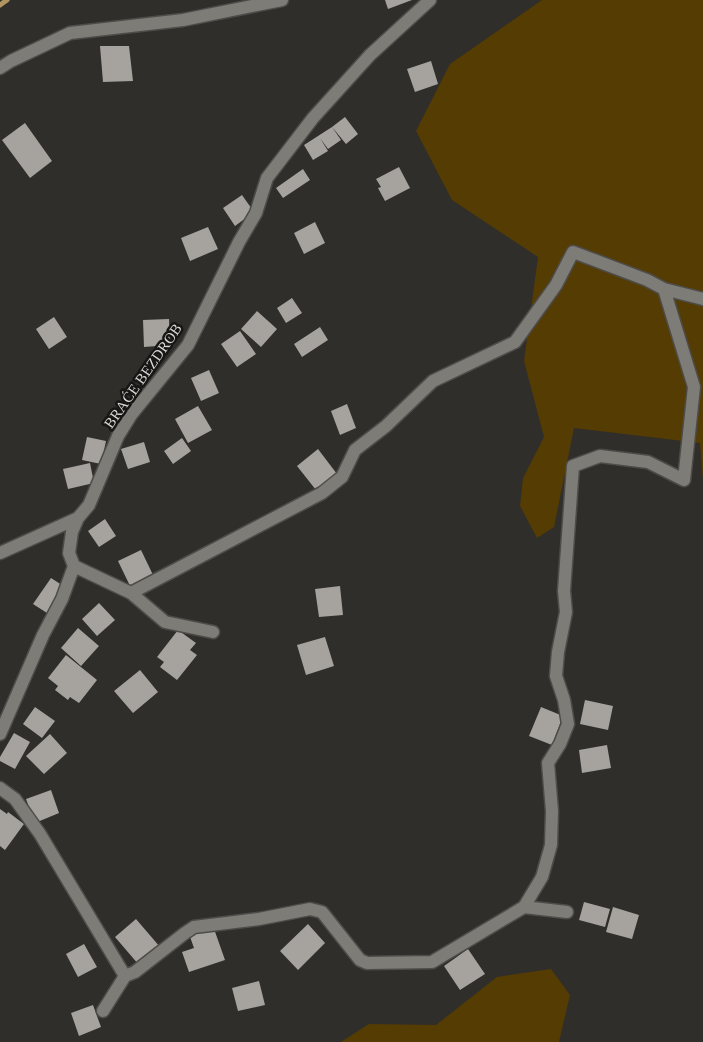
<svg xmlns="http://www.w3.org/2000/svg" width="703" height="1042" viewBox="0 0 703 1042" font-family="Georgia,serif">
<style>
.green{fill:#543c03}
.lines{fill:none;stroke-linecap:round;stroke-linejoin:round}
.stream{stroke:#af9560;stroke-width:5}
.building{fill:#a6a39e}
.minor-casing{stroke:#4e4c49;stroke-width:15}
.minor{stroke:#7e7c77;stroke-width:12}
.labels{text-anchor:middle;stroke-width:5;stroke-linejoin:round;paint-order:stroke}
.street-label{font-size:15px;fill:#d8d6d4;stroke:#171614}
</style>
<rect width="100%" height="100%" fill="#302e2a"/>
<path class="green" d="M542,0h161v480l-3,-37 -126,-15 -20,99 -17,11 -17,-32 3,-28 21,-41 -20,-76 14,-104 -86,-57 -36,-69 34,-67z
M551,969l19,26 -11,47h-218l28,-18 67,1 61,-48z"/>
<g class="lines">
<path class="stream" d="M0,5l7,-5"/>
</g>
<path class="building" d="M385,0h27l-24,9z
M100,46h29l4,35 -30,1z
M431,61l7,23 -23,8 -8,-23z
M345,117l13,17 -12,10 -14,-17z
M25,123l27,38 -22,17 -28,-38z
M332,127l9,13 -13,9 -8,-11 8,13 -15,9 -9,-15z
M399,167l11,21 -25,13 -7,-13 3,-1 -5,-8z
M303,169l7,11 -27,18 -7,-10z
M242,195l12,17 -19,14 -12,-18z
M315,222l10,21 -21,11 -10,-21z
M208,227l10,22 -28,12 -9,-23z
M292,298l10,15 -16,10 -9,-15z
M257,311l20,18 -16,18 -20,-18z
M54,317l13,20 -18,12 -13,-20z
M169,319l1,26 -26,2 -1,-27z
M320,327l8,13 -26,17 -8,-13z
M240,331l16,23 -19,13 -16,-23z
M209,370l10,23 -18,8 -10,-23z
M347,404l9,24 -16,7 -9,-24z
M198,406l14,24 -24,13 -13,-24z
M87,437l19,4 -5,23 -19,-4z
M182,438l9,13 -18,13 -9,-13z
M144,442l6,20 -22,7 -7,-20z
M318,449l19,25 -21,16 -19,-24z
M90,463l4,20 -26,6 -5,-20z
M105,519l11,17 -17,11 -11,-16z
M141,550l13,27 -23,11 -13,-27z
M51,578l14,9 -18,26 -14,-9z
M340,586l3,29 -24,2 -4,-28z
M99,603l16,17 -18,16 -15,-17z
M78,628l21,18 -18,20 -20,-18z
M178,630l18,13 -6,7 7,5 -20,25 -17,-13 4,-5 -7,-5z
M325,637l9,29 -28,9 -9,-30z
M66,655l31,25 -18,23 -9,-6 -2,3 -13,-10 3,-4 -10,-8z
M140,670l18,22 -25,21 -19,-22z
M585,700l28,6 -5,24 -28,-6z
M35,707l20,14 -13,17 -19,-14z
M541,707l22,9 -11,29 -23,-9z
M14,733l16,9 -15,27 -15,-8v-4z
M50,734l17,19 -23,21 -18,-18z
M607,745l4,23 -29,5 -3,-23z
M51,790l8,23 -24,10 -9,-24z
M0,809l7,5 1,-2 16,12 -19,26 -5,-4z
M584,902l26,7 -5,18 -26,-7z
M613,907l26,8 -7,24 -26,-7z
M136,919l24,28 -21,18 -24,-28z
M308,924l17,19 -27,27 -18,-19z
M213,926l12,34 -36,12 -7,-20 12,-4 -5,-14z
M84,944l13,23 -19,10 -12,-23z
M468,949l17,25 -25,16 -16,-24z
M259,981l6,24 -27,6 -6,-23z
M93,1005l8,22 -22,9 -8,-23z"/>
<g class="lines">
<defs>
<path id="minor" d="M0,68l11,-7 59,-28 113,-13 99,-20
M0,553l78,-35
M74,566l57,27 34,29 48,10
M131,593l191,-100 20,-16 13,-27 31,-24 47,-45 82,-39 41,-57 17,-33 74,28 17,9 39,10
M0,734l43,-99 19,-36 12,-33 -5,-13 3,-21 6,-14 11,-13 29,-69 13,-21 57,-70 51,-103 17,-29 11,-35 46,-60 57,-63 60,-55
M0,788l15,11 25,35 85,142 -22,35
M524,907l43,5
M125,976l10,-4 50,-39 9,-6 65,-8 51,-10 12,3 38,48 7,3 65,-1 92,-55 18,-30 9,-32 1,-34 -4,-48 12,-19 8,-20 -4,-24 -8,-24 2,-24 8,-40 -2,-21 9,-125 27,-10 48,6 36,18 10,-93 -30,-98"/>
</defs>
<use href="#minor" class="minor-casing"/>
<use href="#minor" class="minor"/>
</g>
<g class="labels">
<g class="street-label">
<text transform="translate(143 376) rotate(-55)" y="5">BRAĆE BEZDROB</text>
</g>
</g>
</svg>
